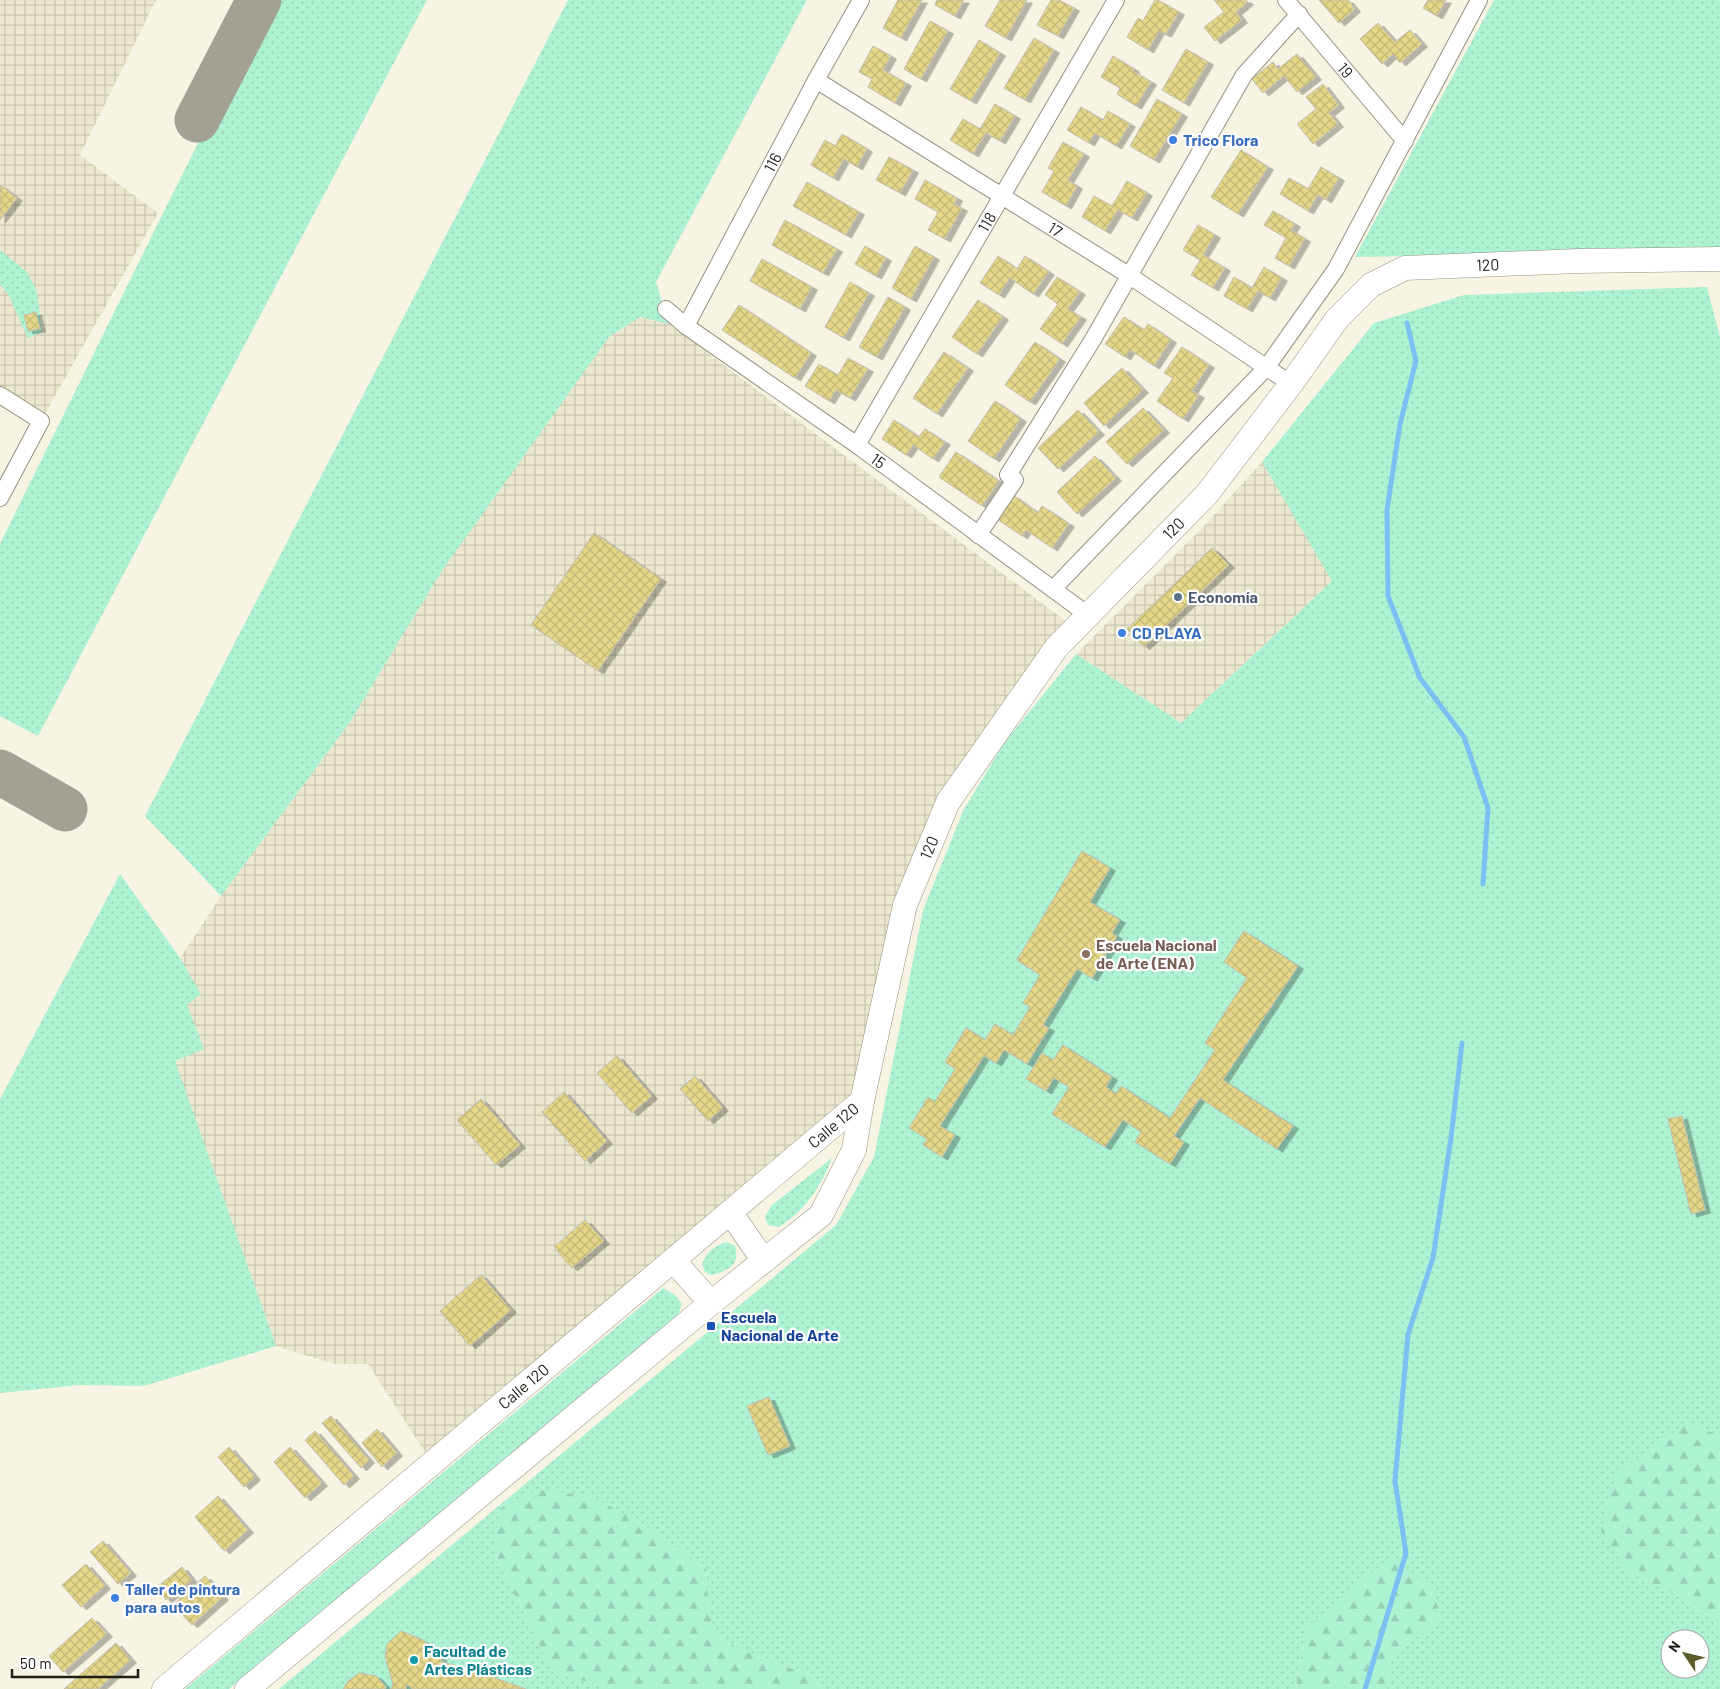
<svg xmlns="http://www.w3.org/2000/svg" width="1720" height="1689" viewBox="0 0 1720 1689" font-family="Barlow,sans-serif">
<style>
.industrial{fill:url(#industrial-grid)}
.grass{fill:url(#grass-dots);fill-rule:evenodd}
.forest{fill:url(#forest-firs)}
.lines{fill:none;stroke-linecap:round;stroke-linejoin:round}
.stream{stroke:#7cbff2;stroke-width:5}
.taxiway{stroke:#a3a094;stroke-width:45}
.building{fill:url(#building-cross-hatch);stroke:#c1beae;filter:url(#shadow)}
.street-casing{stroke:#959282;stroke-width:18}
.secondary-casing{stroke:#959282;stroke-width:25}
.street{stroke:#fff;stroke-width:16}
.secondary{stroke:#fff;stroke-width:24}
.shop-dot{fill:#3f7fe0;stroke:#fff;stroke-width:2}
.service-dot{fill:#5c6f8a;stroke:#fff;stroke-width:2}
.education-dot{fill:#8d6e63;stroke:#fff;stroke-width:2}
.transit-dot{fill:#1a4fb4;stroke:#fff;stroke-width:2}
.culture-dot{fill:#0f9aa8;stroke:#fff;stroke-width:2}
.labels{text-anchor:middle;stroke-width:4.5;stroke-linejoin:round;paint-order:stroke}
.street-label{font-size:16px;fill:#1e1d17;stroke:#fff}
.shop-label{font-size:16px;font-weight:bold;fill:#366cbe;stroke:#fff;text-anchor:start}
.service-label{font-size:16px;font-weight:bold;fill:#4e5e75;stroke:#fff;text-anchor:start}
.education-label{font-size:16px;font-weight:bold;fill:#785e54;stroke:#fff;text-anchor:start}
.transit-label{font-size:16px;font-weight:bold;fill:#164399;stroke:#fff;text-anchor:start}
.culture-label{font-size:16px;font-weight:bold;fill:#0d838f;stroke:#fff;text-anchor:start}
</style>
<defs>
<pattern id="industrial-grid" width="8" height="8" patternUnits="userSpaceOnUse" patternTransform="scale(1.25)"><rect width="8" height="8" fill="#ece8cf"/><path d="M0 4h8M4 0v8" fill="none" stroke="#cac7b1"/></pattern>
<pattern id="grass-dots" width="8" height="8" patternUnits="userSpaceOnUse" patternTransform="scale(1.25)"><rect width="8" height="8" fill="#aef2d4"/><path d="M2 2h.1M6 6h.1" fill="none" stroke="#95cfb5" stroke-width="1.8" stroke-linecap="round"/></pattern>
<pattern id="forest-firs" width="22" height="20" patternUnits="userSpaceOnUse" patternTransform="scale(1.25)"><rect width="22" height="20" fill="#aef2d4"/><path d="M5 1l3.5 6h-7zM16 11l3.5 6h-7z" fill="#95cfb5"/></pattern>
<pattern id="building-cross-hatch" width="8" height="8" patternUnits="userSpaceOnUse" patternTransform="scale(1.25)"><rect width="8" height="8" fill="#e5d789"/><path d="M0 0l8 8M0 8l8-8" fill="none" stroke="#c4b876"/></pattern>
<filter id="shadow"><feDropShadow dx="5.5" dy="3" stdDeviation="0" flood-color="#0004"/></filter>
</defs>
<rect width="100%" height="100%" fill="#f7f4e3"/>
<path class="industrial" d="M0,0h156l-76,155 78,58 -117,208 -41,-26z
M640,317l29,7 406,304 -127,174 -43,103 -43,196 -430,362 -64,-99h-34l-58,-18 -102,-285 30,-12 -18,-44 14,-11 -20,-36 41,-62 129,-174 91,-150 43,-62 125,-173z
M1262,462l71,118 -152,143 -105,-69 128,-128z"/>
<path class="grass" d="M270,0h157l-389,736 -38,-20v-172l166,-337z
M568,0h239l-151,282 13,42 -29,-7 -31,20 -168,235 -91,150 -129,174 -76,-80z
M1494,0h226v251l-365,6z
M0,250l28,23 9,19 5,40 -14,6 -20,-44 -8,-10z
M1707,287l13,50v1099l-32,-14 -61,149 49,23 36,25 8,12v58h-333l4,-33 49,-36 -134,8 -10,61h-474l-9,-13 -44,-15 -51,-22 -9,-25 -3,-45 -24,-18 -46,-31 -141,35 58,117 54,15 -1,2h-327l557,-464 38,-68 49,-247 41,-101 41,-67 71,-88 105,69 151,-142 -70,-119 112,-139 90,-28zM1670,1639h30v30h-30z
M120,874l60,84 21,36 -14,11 17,44 -29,12 101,285 -132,40 -64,-1 -80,8v-294z
M832,1158c-10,27 -28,54 -53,69l-11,-2 -3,-9 7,-11z
M727,1242l8,4c6,20 -8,25 -24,29l-6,-3 -3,-8c5,-12 12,-18 25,-22z
M663,1288l12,7 7,9 -5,15 -448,370h-44z"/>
<path class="forest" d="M1688,1422l32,14v195l-8,-12 -36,-25 -49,-23 -26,-40 15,-57z
M537,1490l53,6 46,24 46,31 24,18 3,45 9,25 51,22 44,15 9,13h-216l1,-2 -54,-14 -58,-118 4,-46z
M1391,1557l43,33 6,30 -49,36 -4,33h-91l10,-61z"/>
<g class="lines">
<path class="stream" d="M1407,323l9,38 -16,63 -13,86 1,86 32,82 44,59 24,71 -5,76
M1365,1689l41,-136 -11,-72 13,-147 25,-76 18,-120 11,-95"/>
<path class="taxiway" d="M197,120l62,-120
M0,772l65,37"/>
</g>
<path class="building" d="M898,0h24l-21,38 -18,-10z
M937,0h27l-9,16 -20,-11z
M1000,0h27l-21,38 -21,-12z
M1051,0h8l15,8 -16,28 -21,-11z
M1155,0h3l21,12 -13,22 -7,-3 -11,19 -21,-13 11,-19 5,3z
M1214,0h32l2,2 -12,10 6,8 -27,21 -11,-14 20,-15z
M1319,0h29l7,9 -16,14z
M1428,0h18l-9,16 -14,-8z
M930,21l18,10 -27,48 -17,-10z
M1378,23l17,19 15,-12 12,14 -22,19 -7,-9 -11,10 -22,-25z
M1034,38l20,12 -29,50 -21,-12z
M979,40l21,13 -29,48 -21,-12z
M873,46l18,10 -8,14 23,13 -11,20 -27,-16 4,-8 -13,-7z
M1186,49l22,13 -24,41 -22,-13z
M1297,54l19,23 -19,15 -13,-16 -21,17 -11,-14 21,-17 5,7z
M1113,56l21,13 -1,2 18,11 -15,24 -19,-12 3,-6 -19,-11z
M1323,84l16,21 -10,8 9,11 -25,20 -16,-20 19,-15 -10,-12z
M1157,99l25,15 -28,46 -24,-14z
M995,104l20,12 -15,25 -14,-8 -13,21 -23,-14 13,-21 17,10z
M1081,107l22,13 5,-9 22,13 -14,22 -21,-13 -6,10 -22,-13z
M842,134l25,15 -10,18 -13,-8 -11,19 -22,-13 14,-25 10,6z
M1063,142l21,12 -16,26 9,6 -11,20 -24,-14 12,-21 -6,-3z
M1241,150l27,17 -30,47 -27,-17z
M889,157l24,13 -13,23 -24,-13z
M1321,167l18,11 -13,22 -8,-5 -10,16 -28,-17 9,-16 19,11z
M925,180l32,18 -3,6 8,4 -17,31 -17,-9 10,-18 -23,-13z
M1127,181l20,12 -15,25 -14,-8 -13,21 -23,-14 12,-21 18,10z
M807,182l52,30 -13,23 -53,-29z
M0,185l17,13 -17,22z
M1273,211l22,13 -4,6 14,9 -16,27 -14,-8 11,-20 -22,-13z
M785,220l52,29 -14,24 -51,-28z
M1198,225l17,10 -12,20 22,13 -12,20 -22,-13 9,-15 -17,-10z
M865,246l21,12 -10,18 -21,-12z
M915,246l19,11 -23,42 -19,-11z
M998,256l19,13 8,-13 24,16 -16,22 -23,-16 -11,17 -19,-12z
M762,259l50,28 -12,22 -50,-28z
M1264,267l18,11 -12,20 -12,-7 -11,18 -23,-13 10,-19 18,11z
M1057,277l23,15 -12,17 13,8 -19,27 -22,-15 18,-25 -13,-9z
M850,282l19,11 -25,45 -19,-11z
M888,297l17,10 -28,50 -18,-10z
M978,300l25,17 -26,37 -25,-17z
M739,305l72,48 -16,25 -73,-48z
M36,312l4,17 -12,2 -4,-16z
M1124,317l20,13 4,-6 23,16 -17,26 -24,-16 -5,7 -20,-13z
M1035,342l25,17 -30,43 -25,-17z
M1182,347l27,18 -17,26 7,4 -16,24 -26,-18 16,-23 -9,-5z
M944,352l24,16 -31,46 -24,-16z
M848,358l20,11 -18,29 -14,-8 -7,11 -24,-15 14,-22 19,11z
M1122,368l21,22 -39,36 -20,-23z
M995,401l26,18 -27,40 -26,-18z
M1143,408l21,22 -37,34 -21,-22z
M1078,410l21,22 -41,37 -20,-21z
M894,420l25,17 6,-8 20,13 -12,17 -20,-14 -7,10 -24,-16z
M956,452l43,29 -17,25 -43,-29z
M1095,456l21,22 -39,36 -20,-22z
M1013,495l25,18 4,-7 27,18 -17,24 -26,-18 -4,6 -25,-17z
M594,533l67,46 -63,92 -67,-46z
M1212,548l17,17 -85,82 -17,-18z
M1082,851l28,17 -20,34 30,18 -8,13 5,3 -25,42 -15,-9 -34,56 6,3 -22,36 -23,-14 -8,13 -12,-7 -44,70 15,9 -13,22 -19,-12 4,-6 -18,-11 19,-31 7,5 20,-33 -10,-7 21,-34 19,12 10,-16 18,11 17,-28 -7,-4 17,-28 -23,-15z
M1244,931l54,35 -75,114 70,46 -16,23 -77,-51 -26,38 10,6 -14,22 -35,-22 6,-10 -18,-12 -18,27 -53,-33 17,-27 -15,-9 -8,13 -20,-12 16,-26 11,7 10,-15 49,32 -6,10 10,7 5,-8 49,32 45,-68 -10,-7 42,-65 -23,-16z
M617,1056l35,40 -20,17 -35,-40z
M695,1076l28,32 -15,13 -28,-32z
M564,1092l43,49 -22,20 -43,-49z
M481,1099l39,46 -24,20 -39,-45z
M1682,1116l23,94 -14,4 -23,-95z
M585,1220l19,21 -32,27 -18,-21z
M481,1275l30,35 -41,36 -30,-35z
M769,1397l21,49 -22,9 -21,-49z
M331,1416l38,44 -8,8 -39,-45z
M377,1429l20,24 -15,14 -20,-24z
M315,1431l39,45 -10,9 -39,-45z
M229,1447l26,30 -11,10 -26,-30z
M290,1447l32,36 -17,15 -31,-36z
M218,1496l30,34 -24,21 -29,-34z
M103,1541l28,32 -13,11 -28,-32z
M86,1564l19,22 -24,21 -19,-22z
M182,1567l10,13 -26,20 -9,-13z
M205,1576l18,21 -31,28 -19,-20z
M92,1618l15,16 -44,38 -14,-16z
M401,1631l22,9 17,14 2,8 31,8 53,19h-114l-5,-5 -1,5h-15l2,-5 -8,-27 2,-13z
M116,1643l15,17 -33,29h-34z
M359,1673l17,3 10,11 -1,2h-42l5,-8z"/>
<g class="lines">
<defs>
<g id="street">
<path id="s1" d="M1286,0l119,141"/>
<path id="s2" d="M816,80l314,196 161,108"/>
<path id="s3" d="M666,309l20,17 171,119 231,170"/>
<path id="s4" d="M686,326l130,-246 45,-80"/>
<path d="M0,395l41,26 -41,77"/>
<path id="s5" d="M857,445l259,-445"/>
<path d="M978,535l37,-55 -7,-5 84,-134 152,-266 55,-61"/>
<path d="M1053,589l213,-221 70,-99 143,-269"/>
</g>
<g id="secondary">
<path d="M730,1212l34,49"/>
<path d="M673,1260l38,43"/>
<path id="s6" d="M164,1689l698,-588"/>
<path id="s7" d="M247,1689l464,-386 110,-88 33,-65 8,-49 43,-196 43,-103 108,-154 151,-154 84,-110 46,-65 34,-34 34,-17 173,-7 142,-2"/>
</g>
</defs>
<use href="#street" class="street-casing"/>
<use href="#secondary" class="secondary-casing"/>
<use href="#street" class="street"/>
<use href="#secondary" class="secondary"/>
</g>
<g class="shop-dot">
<circle cx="1173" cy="140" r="5"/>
<circle cx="1122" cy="633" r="5"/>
<circle cx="115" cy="1598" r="5"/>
</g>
<circle class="service-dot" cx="1178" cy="597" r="5"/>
<circle class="education-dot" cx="1086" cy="954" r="5"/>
<rect class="transit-dot" x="706" y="1321" width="10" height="10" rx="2.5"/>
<circle class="culture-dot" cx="414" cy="1660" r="5"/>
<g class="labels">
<g class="street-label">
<text dy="6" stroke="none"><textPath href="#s1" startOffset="92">19</textPath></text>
<text dy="6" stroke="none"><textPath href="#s4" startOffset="185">116</textPath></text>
<text dy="6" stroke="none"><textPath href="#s5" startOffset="258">118</textPath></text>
<text dy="6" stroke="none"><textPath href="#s2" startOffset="282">17</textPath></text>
<text dy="6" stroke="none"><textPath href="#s7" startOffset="1970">120</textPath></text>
<text dy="6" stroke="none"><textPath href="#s3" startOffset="261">15</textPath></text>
<text dy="6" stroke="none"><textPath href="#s7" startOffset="1535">120</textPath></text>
<text dy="6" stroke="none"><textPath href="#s7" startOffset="1130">120</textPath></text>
<text dy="6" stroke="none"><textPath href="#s6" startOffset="875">Calle 120</textPath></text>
<text dy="6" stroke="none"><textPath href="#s6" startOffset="470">Calle 120</textPath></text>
</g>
<g class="shop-label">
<text x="1183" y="146">Trico Flora</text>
<text x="1132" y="639">CD PLAYA</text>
<text x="125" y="1595">Taller de pintura<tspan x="125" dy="18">para autos</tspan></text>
</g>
<g class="service-label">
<text x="1188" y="603">Economía</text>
</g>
<g class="education-label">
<text x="1096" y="951">Escuela Nacional<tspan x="1096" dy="18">de Arte (ENA)</tspan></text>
</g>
<g class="transit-label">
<text x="721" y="1323">Escuela<tspan x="721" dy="18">Nacional de Arte</tspan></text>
</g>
<g class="culture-label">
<text x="424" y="1657">Facultad de<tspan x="424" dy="18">Artes Plásticas</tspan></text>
</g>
</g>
<g transform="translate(1685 1654) rotate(305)"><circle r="24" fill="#ffffff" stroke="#a5a5a2"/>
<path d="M0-4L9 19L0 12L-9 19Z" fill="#5e5e2c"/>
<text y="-8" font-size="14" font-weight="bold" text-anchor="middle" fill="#1e1d17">N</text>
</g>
<path d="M12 1669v8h126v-8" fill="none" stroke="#1e1d17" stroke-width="2.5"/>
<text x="20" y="1669" font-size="15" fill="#1e1d17" stroke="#ffffff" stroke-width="4" paint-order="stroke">50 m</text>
</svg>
